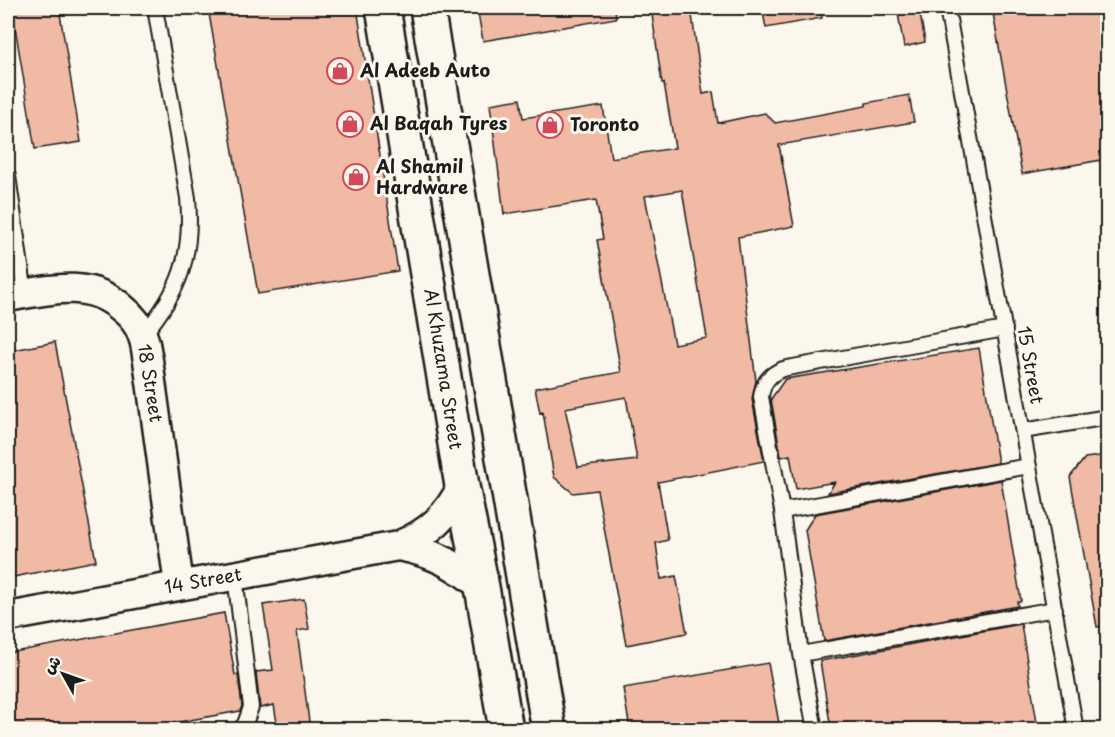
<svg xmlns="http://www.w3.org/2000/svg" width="1115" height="737" viewBox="0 0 1115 737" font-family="'Playpen Sans','Playpen Sans Arabic',sans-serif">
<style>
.building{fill:#f1baa5;stroke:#1c1c1c;stroke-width:1.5;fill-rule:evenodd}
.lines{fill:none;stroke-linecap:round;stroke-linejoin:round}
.lane-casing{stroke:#1c1c1c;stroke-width:18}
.street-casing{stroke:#1c1c1c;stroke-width:33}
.secondary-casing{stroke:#1c1c1c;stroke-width:38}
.lane{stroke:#fbf7ec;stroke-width:14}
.street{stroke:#fbf7ec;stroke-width:28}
.secondary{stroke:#fbf7ec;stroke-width:33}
.labels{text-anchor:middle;stroke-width:6;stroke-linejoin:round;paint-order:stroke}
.poi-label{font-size:18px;font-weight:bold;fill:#1c1c1c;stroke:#fbf7ec;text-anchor:start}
.street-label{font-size:18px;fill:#1c1c1c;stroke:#fbf7ec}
</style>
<rect width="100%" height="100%" fill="#fbf7ec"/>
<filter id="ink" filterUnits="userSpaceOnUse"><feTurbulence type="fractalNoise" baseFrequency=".0167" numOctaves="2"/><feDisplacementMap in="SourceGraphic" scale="12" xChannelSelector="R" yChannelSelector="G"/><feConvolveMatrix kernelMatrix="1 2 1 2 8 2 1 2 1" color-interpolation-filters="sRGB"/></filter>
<g filter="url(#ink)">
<path class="building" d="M12,8h47l22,134 -46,7z
M208,8h149l41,263 -140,23z
M477,8h138l1,10 -133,23z
M651,8h40l12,86 10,-2 5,31 47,-10 10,10 91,-17v-3l43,-8 5,27 -135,23 15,81 -56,11 18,144 -4,18 12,62 -106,21 10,58 -12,3 5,36 15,-3 11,57 -61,12 -29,-155 -24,3 -19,-16 -11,-65 -3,1 -5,-25 86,-16 -24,-132 6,-1 -7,-39 -92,14 -14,-110 30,-5 3,19 80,-12 8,52 64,-10 -11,-65h-2zM682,190l25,148 -33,6 -29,-148zM626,397l11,63 -59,7 -13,-59z
M762,8h59l1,10 -56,10z
M897,8h22l6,34 -21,5z
M992,8h115v151l-85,15z
M55,342l41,219 -88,17v-227z
M979,348l19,115 -170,30 7,-11 -39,7 -6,-34 -9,2 -10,-58 14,-20z
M1107,455v171l-10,1 -27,-150 15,-19z
M1001,480l20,121 -4,1 1,4 -194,35 -19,-111 10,-16z
M304,599l5,30 -12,2 13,98h-32l-4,-24 -14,3 -4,-36 17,-2 -10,-65z
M224,613l11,62h3l4,31 -2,5 -100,18h-130l-2,-13v-63z
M1021,624l17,105h-207l-11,-68z
M768,663l12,66h-32l-1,-6 -35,6h-82l-7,-41z"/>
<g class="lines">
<defs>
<path id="lane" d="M947,8l129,722
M8,176l17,118
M143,335c37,-44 50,-79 45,-137l-33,-190
M1023,431l85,-14
M782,511l247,-45
M235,576l16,131 -6,17 -6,6
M801,654l254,-45
M815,730l-14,-76 -19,-143 -21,-114c2,-16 10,-25 26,-29l218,-39"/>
<path id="street" d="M8,297c40,-7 80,-19 114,11 9,7 18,18 21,29 3,7 3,15 5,23l31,225
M398,546c34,6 59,19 84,41
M8,617l390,-71c31,-13 50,-30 64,-60"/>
<path id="secondary" d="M383,8l79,478 20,101 24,143
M427,8l122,722"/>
</defs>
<use href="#lane" class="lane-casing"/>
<use href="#street" class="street-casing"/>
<use href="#secondary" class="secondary-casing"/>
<use href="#lane" class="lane"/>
<use href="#street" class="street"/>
<use href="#secondary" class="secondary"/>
</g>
</g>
<defs>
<symbol id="shop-ring" viewBox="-11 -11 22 22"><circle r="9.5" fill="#fbf7ec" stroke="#d1495b" stroke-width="1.5"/><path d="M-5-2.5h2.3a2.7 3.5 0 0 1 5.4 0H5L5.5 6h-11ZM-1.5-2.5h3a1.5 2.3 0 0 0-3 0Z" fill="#d1495b"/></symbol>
</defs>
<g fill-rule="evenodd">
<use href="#shop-ring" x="325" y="56" width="30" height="30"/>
<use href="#shop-ring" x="335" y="109" width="30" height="30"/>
<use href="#shop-ring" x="535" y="110" width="30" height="30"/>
<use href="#shop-ring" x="341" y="162" width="30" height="30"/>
</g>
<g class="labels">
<g class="poi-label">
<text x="360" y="77">Al Adeeb Auto</text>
<text x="370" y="130">Al Baqah Tyres</text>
<text x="570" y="131">Toronto</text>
<text x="376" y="173">Al Shamil<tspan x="376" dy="21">Hardware</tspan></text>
</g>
<g class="street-label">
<text transform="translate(1030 365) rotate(80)" y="6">15 Street</text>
<text transform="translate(443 369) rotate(81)" y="6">Al Khuzama Street</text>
<text transform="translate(150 383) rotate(81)" y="6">18 Street</text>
<text transform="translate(203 581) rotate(-10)" y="6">14 Street</text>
</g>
</g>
<rect width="1115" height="737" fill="none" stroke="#fbf7ec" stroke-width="30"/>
<rect x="15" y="15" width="1085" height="707" fill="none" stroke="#1c1c1c" stroke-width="2" filter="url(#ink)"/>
<g transform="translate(63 674) rotate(310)" stroke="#fbf7ec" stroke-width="4.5" paint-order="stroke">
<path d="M0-4.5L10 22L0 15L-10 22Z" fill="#1c1c1c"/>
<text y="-9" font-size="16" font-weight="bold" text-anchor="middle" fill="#1c1c1c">ش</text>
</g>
</svg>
